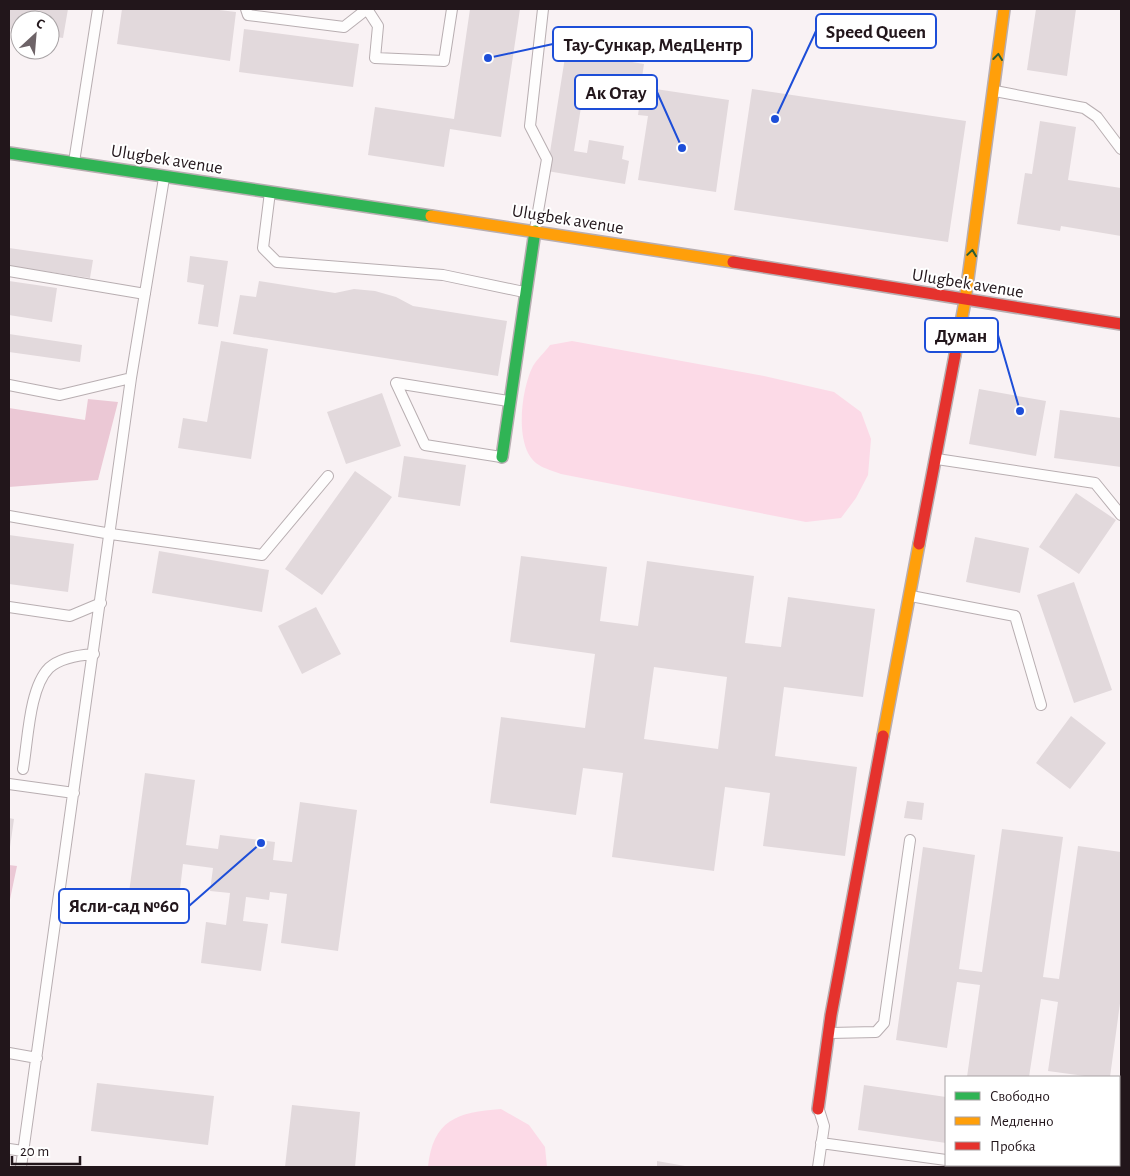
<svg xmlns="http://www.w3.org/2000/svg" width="1130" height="1176" viewBox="0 0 1130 1176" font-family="'Alegreya Sans',sans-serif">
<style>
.green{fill:#fcdae7}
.forest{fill:#ebc8d5}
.building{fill:#e2d9dc;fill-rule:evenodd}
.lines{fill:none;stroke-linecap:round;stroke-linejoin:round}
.lane-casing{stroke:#b8aeb1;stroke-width:12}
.fast-casing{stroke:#b8aeb1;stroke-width:14}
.slow-casing{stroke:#b8aeb1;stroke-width:14}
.jam-casing{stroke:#b8aeb1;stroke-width:14}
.lane{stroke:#fefdfd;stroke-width:10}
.fast{stroke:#30b455;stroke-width:11}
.slow{stroke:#ff9f0a;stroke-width:11}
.jam{stroke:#e5322d;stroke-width:11}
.oneway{stroke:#285d35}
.labels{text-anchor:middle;stroke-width:4;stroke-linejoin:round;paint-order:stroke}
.street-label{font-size:18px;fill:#22161b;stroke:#fff}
.leader{fill:none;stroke:#1d4ed8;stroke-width:2}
.callout-dot{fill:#1d4ed8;stroke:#fff;stroke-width:2}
.callout{fill:#fff;stroke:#1d4ed8;stroke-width:2}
.callout-label{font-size:19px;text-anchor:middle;font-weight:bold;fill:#22161b}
</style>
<rect width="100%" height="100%" fill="#f9f2f4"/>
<path class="green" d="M572,341l192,35 70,16 27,20 10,27 -3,36 -12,23 -15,20 -35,4 -245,-48c-7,-3 -16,-5 -22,-9 -26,-15 -18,-76 -6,-99 4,-7 12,-14 17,-21z
M501,1109l28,16 16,22 2,20h-119c5,-47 29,-55 73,-58z"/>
<path class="forest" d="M88,399l30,3 -20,78 -89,7v-79l76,12z
M9,865l8,1 -8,38z"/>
<path class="building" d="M9,9h59l-5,29 -13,-2v-16h-30v11l-11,-2z
M122,9h89l25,3 -6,49 -113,-17z
M470,9h50l-19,128 -51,-8 -6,38 -76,-12 7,-48 79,12z
M1036,9h40l-9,67 -40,-6z
M244,29l115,15 -6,43 -114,-15z
M566,51l78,13 -4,27 -55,-9 -11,69 13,2 2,-13 35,6 -2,13 7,2 -4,23 -78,-13z
M642,87l87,13 -13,92 -78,-12 10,-64 -10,-1z
M752,89l214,32 -18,121 -214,-32z
M1040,121l36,6 -8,53 53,8v48l-60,-10 -1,5 -43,-7 8,-51 7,1z
M9,248l84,12 -3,18 -81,-12z
M190,256l38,5 -10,66 -20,-3 6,-39 -17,-3z
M9,281l48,7 -5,34 -43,-7z
M259,281l76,12 19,-4 21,2 21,6 17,9 94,15 -9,55 -265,-42 7,-39 16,2z
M9,334l73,11 -2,17 -71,-10z
M221,341l47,8 -17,110 -73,-11 5,-30 24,4z
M979,389l67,12 -10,55 -67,-12z
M382,393l19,53 -55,18 -19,-52z
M1060,410l61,8v49l-67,-9z
M404,456l62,9 -6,41 -62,-9z
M355,471l37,26 -70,98 -37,-26z
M1076,493l40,27 -37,54 -40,-27z
M9,535l65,9 -6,48 -59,-8z
M975,537l54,11 -9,45 -54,-11z
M159,551l110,19 -7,42 -110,-19z
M521,556l86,11 -7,54 38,5 9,-65 107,15 -9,67 36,4 7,-50 87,12 -12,88 -79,-10 -9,69 82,11 -12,89 -82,-10 7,-53 -45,-6 -11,84 -102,-14 11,-84 -40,-5 -7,47 -86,-12 11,-86 84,11 10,-74 -85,-12zM654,667l73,10 -9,72 -74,-10z
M1074,582l38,108 -38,13 -37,-108z
M316,607l25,47 -39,20 -24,-48z
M1071,716l35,27 -36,46 -34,-26z
M145,773l50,7 -9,65 32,4 2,-14 55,7 -2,18 19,2 8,-60 57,8 -19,141 -57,-8 6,-49 -17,-2 -1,8 -23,-3 -3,24 25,3 -7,47 -60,-8 5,-41 20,3 4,-32 -20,-2 3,-23 -30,-4 -7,58 -50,-7z
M907,801l17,2 -2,17 -18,-2z
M9,818l5,1 -4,28h-1z
M1002,829l61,8 -20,140 16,2 19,-133 43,6v144l-11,81h-18l-44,-6 10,-69 -17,-3 -12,78h-62l13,-92 -23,-3 -10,66 -51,-8 27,-193 52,8 -16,114 23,3z
M97,1083l117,13 -6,49 -117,-14z
M864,1085l82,12v46l-88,-13z
M292,1105l68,7 -5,55h-70z
M1119,1122l2,1v44l-20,-1 18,-1z
M657,1161l28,5v1h-28z"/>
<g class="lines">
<defs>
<path id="lane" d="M246,9l2,6 96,12 23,-18 11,17 -3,32 69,3 8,-52
M995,91l89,17 13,9 24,32
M74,162l24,-153
M270,192l-7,56 14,14 166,13 81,17
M535,229l12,-70 -17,-33 13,-117
M9,271l136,23
M9,385l51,10 71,-17
M501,457l-76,-12 -29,-62 112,18
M937,459l158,24 26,32
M9,516l102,18 151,21 66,-79
M911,596l104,20 26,89
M9,607l61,9 31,-13
M23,769c5,-28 6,-81 26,-101 11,-10 31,-13 45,-14
M9,784l65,9
M830,1033l46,-1 8,-9 26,-183
M9,1053l28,5
M821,1143l125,17
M9,1149l14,2
M979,1165l18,2
M21,1167l110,-789 33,-200
M818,1167l6,-41 -5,-16"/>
<path id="fast" d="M9,153l422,63
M502,457l33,-226"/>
<path id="slow" d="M431,216l302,46
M955,355l10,-54 39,-292
M883,736l36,-192"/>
<path id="jam" d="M733,262l388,62
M919,544l36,-189
M818,1109l13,-94 52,-279"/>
</defs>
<use href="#lane" class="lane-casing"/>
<use href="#fast" class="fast-casing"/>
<use href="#slow" class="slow-casing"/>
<use href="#jam" class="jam-casing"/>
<use href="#lane" class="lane"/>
<use href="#fast" class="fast"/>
<use href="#slow" class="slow"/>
<use href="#jam" class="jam"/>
</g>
<defs><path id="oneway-chevron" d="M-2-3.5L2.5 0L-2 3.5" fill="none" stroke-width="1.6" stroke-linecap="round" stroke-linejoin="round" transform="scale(1.25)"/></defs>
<g class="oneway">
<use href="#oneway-chevron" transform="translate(998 57) rotate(-83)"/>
<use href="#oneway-chevron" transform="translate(972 253) rotate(-82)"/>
</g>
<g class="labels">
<g class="street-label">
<text transform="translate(167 159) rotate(9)" y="6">Ulugbek avenue</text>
<text transform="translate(568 219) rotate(9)" y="6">Ulugbek avenue</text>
<text transform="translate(968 283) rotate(9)" y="6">Ulugbek avenue</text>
</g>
</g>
<path class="leader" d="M775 119L816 31M488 58L553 44M682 148L657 92M1020 411L998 335M261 843L189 906"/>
<g class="callout-dot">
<circle cx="775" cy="119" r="5"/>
<circle cx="488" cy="58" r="5"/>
<circle cx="682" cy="148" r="5"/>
<circle cx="1020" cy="411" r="5"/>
<circle cx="261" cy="843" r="5"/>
</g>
<g class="callout">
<rect x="816" y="14" width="120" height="34" rx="5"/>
<rect x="553" y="27" width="199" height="34" rx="5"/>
<rect x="575" y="75" width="82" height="34" rx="5"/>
<rect x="925" y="318" width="73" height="34" rx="5"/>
<rect x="59" y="889" width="130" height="34" rx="5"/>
</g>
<g class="callout-label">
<text x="876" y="38">Speed Queen</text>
<text x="653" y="51">Тау-Сункар, МедЦентр</text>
<text x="616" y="99">Ак Отау</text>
<text x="961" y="342">Думан</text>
<text x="124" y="912">Ясли-сад №60</text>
</g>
<rect width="1130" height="1176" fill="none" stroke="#22161b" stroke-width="20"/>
<rect x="945" y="1076" width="175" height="90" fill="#ffffff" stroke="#a7a2a4"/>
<rect x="955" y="1092" width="25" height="8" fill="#30b455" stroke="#a7a2a4"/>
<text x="990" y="1101" font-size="15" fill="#22161b">Свободно</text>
<rect x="955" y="1117" width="25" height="8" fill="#ff9f0a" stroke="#a7a2a4"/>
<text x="990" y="1126" font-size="15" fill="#22161b">Медленно</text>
<rect x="955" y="1142" width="25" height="8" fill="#e5322d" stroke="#a7a2a4"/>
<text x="990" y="1151" font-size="15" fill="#22161b">Пробка</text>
<g transform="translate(35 35) rotate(26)"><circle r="24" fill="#ffffff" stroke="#a7a2a4"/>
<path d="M0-4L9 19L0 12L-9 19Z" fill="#6d6367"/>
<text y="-8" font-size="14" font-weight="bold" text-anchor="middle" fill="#22161b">С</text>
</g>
<path d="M12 1156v8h68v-8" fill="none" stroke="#22161b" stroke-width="2.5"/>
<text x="20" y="1156" font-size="15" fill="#22161b" stroke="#ffffff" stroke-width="4" paint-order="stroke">20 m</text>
</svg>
